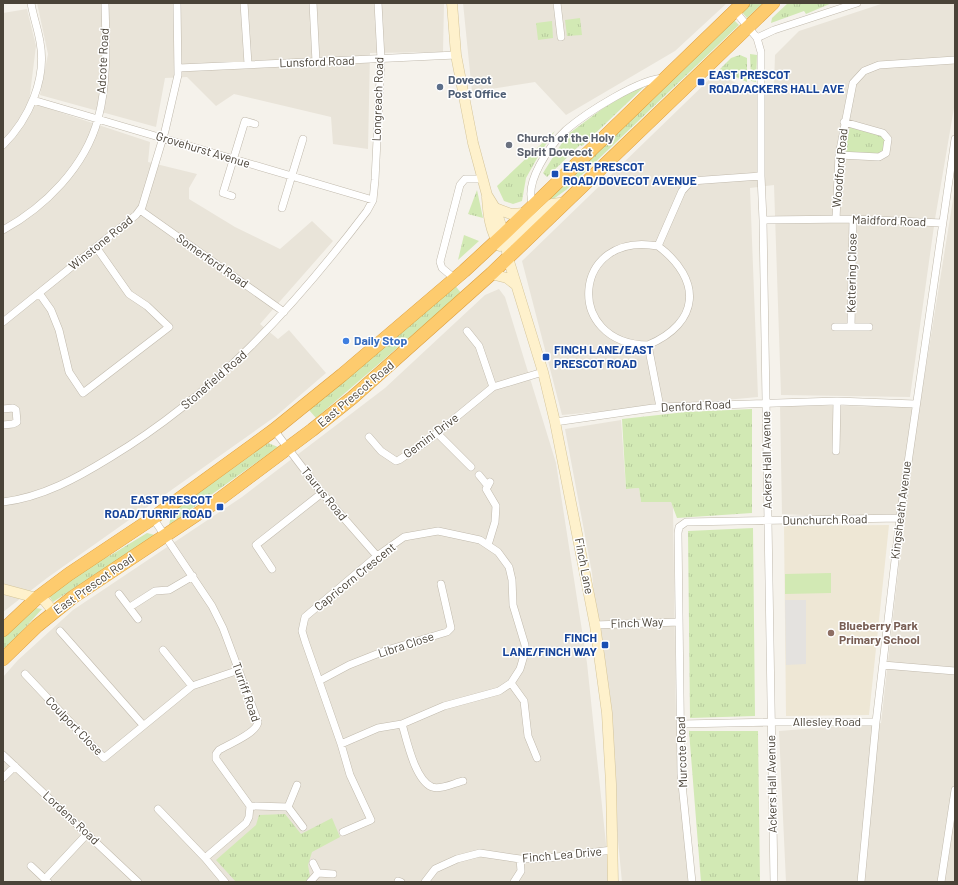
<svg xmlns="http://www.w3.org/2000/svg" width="958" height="885" viewBox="0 0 958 885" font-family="Barlow,sans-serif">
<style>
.residential{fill:#e9e4d9}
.education{fill:#eee7d5}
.grass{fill:url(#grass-tufts)}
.green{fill:#d2e9b4}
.parking{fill:#e4e2df}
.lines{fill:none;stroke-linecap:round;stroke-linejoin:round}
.street-casing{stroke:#c1baad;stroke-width:8}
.secondary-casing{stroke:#d5c59a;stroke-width:11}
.highway-casing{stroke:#de9f3d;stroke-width:14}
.street{stroke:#fff;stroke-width:7}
.secondary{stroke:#fef1cc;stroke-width:10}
.highway{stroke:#fdcb6e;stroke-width:13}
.transit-dot{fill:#1a4fb4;stroke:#fff;stroke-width:1.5}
.service-dot{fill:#5c6f8a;stroke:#fff;stroke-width:1.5}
.worship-dot{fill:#6b7280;stroke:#fff;stroke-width:1.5}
.shop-dot{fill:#3f7fe0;stroke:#fff;stroke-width:1.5}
.education-dot{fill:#8d6e63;stroke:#fff;stroke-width:1.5}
.labels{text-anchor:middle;stroke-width:3;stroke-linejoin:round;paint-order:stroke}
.street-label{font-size:12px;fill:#4a4338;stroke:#fff}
.transit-label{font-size:12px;font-weight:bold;fill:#164399;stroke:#fff;text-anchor:start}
.service-label{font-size:12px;font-weight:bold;fill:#4e5e75;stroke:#fff;text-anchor:start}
.worship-label{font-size:12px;font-weight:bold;fill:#5b616d;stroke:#fff;text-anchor:start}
.shop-label{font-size:12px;font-weight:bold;fill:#366cbe;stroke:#fff;text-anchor:start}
.education-label{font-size:12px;font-weight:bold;fill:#785e54;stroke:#fff;text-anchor:start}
</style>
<defs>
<pattern id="grass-tufts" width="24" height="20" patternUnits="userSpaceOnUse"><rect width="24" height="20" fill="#d2e9b4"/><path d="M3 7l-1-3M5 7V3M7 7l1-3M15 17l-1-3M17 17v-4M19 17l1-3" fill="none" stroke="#b6c99c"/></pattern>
</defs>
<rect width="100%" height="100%" fill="#f5f2eb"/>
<path class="residential" d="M37,3h407l-1,49 -73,1 -2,96 -35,-5 -2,-27 -97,-23 -18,12 -29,-29 -22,1 -9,49 -116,-32 8,-41z
M463,3h264l-52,48 -109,64 -31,-33 -63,10z
M884,3h71v99l-20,117 -25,178 -129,-2 -7,-210 -24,3 8,209 -196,18 -40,-154 194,-188 34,17 24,-5 1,-30 24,-24z
M27,9l9,37 -7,56 121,40 -2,20 49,12 -8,14v11l46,28 45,22 32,-28 21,20 -73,83 18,15 11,-9 37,43 -50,43 -229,162 -44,34v-599z
M955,187v695h-169l-7,-151 102,-8 23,-203 -122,-6 -2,-109 127,2 13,-3z
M499,289l6,8 51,166 31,200 23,219h-607v-205l15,-17 55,-50 169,-113 143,-109 100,-93z
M621,420l5,69 13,-1 2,14h30l2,5 3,213 12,162h-66l-30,-309 -27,-144z"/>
<path class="education" d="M889,525l-20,190 -83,1 -2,-190z"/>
<path class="grass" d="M749,3h14l-16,15 -6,-7z
M788,3h44l-26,11 -2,-3 -33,12 1,-5z
M580,18l2,17 -15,1 -2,-16z
M733,19l6,6 -173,165 -14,10 -4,-2z
M552,21l1,17 -15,2 -2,-17z
M750,54l7,1 -1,27 -5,-1z
M740,55l7,3v24l-28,-12 12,-12z
M643,84l2,2 -63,60 -2,-1 -33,32 -4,-4 24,-38 35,-26z
M850,127l32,9 3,4 -2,11 -5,3 -33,-1z
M555,131l-15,22 -14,25 -4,23 -9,3 -9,-3 -7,-15z
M477,190l6,28 -15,-4z
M464,235l15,6 -21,19z
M454,284l7,9 -145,125 -7,-8z
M752,409v104l-75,5 -6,-16h-30l-2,-14 -13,1 -4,-70 64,-7z
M268,443l10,4 -109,78 3,-13z
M753,528l2,188 -65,2 -2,-187z
M147,533l8,2 -102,67 -4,-6 49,-35 13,-6z
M36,608l6,1 -39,43v-14l16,-17z
M689,731h69l2,151h-59z
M285,814l16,20 31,-16 8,19 -28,15 -4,13 2,11 -4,6h-70l-20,-22 40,-35 3,-10z"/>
<path class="green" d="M831,573v20l-46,1v-20z"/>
<path class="parking" d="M785,600h21v64l-20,1z"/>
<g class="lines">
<defs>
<path id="street" d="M244,3l4,61
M313,3l3,59
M557,3l4,34
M735,11l22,27 17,-8 83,-27
M757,38l4,14v124l2,44 11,662
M179,68l277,-13
M33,100l340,100
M3,145c26,-26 44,-66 37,-103 -2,-13 -7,-26 -9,-39
M839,155l40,2 7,-4 2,-14 -5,-6 -39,-11
M232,196l-9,-3 22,-72 10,3
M533,205c-10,-22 17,-60 33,-75 20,-17 74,-52 99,-52
M282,208l21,-69
M140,210l144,102
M836,219l3,-64 14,-72 11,-12 15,-6 76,-5
M763,220l90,-1 89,4
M3,230c42,-23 82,-63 95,-111 10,-37 8,-78 7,-116
M454,278l-12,-10 -2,-6 20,-77 5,-6h17
M39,293l12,17 8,20 10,42 14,21 86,-66 -22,-21 -18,-12 -33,-47
M3,322l133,-107 6,-8 23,-76 13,-56 -1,-72
M835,327h34
M851,327l2,-108
M467,331l12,15 14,41
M648,345c-85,-1 -76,-115 10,-99
M660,407l-12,-62c52,-22 55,-65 10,-99l24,-55 9,-10 70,-5
M3,409l10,-1 3,2 1,12 -4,2 -10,1
M555,422l105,-15 177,-6 78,3
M274,430l48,63 55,63
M437,433l34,34
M369,437l12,14 15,10 3,-1 27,-18 67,-55 50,-15
M836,451l1,-50
M479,475l9,11
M3,502c40,-5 74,-24 108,-45 103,-62 184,-151 256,-246l6,-11 2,-20 6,-121 -3,-56
M153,518l59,88 11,22 35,94c-1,11 -29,22 -39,28l-3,4v5l34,47 -1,11 -3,6 -41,35 20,24
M438,531l42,9 18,12 11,15 3,13 1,25 12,40v7l-5,17 -9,14 -12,8 -55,15 -42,18 -24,4 -37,16 -36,-103 -3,-10 3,-14 72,-61 27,-19z
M488,545l7,-23 1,-16 -10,-17 4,-7
M272,569l-16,-24 66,-52
M119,594l19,25
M130,607l25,-16 14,-1 24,-14
M595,625l84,-3
M60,631l83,94
M163,650l29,36
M883,665l72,6
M25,674l79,84 88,-72 47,-16
M319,681l30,-16 38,-15 60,-18 4,-4 -10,-44
M511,683l13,18 4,35 9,22
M402,724c5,17 13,56 30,63 9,3 22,-4 31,-6
M681,724l90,-2h105
M341,744l9,31 21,45 -28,12
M3,755l135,127
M3,778l12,-12
M250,806l38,1 15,20
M288,807l9,-22
M158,809l47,49
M313,863l5,10 15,1
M31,866l17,16
M45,879l42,-45
M398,881l3,1
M310,882l8,-9
M425,882l10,-13 22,-10 23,-6 40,6 28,-1 64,-8
M514,882l7,-11 -1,-12
M692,882l-11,-108 -3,-241 1,-6 7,-5 214,-4
M861,882l15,-160 24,-204 55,-379
M941,882l14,-92"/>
<path id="secondary" d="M452,3l4,52 17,88 14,52 8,13 9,26 4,24 35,114 12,50 40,203 12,88 4,71 2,98
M487,197c1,16 3,35 13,49
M495,208l16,6 13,-1
M500,242h8l6,-3 38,-35 15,-2
M491,274l16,4 9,7
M3,589l41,11 10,12"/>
<path id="highway" d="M3,630l34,-32 32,-24 84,-56 121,-88 68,-55 122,-104 40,-37 239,-231
M3,659l34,-33 36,-29 144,-96 95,-71 40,-32 139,-124 282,-271"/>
</defs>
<use href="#street" class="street-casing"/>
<use href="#secondary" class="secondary-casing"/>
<use href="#highway" class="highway-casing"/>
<use href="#street" class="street"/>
<use href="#secondary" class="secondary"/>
<use href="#highway" class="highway"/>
</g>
<g class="transit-dot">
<rect x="697" y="78" width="8" height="8" rx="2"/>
<rect x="551" y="170" width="8" height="8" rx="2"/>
<rect x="542" y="353" width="8" height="8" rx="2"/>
<rect x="216" y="503" width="8" height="8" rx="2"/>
<rect x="601" y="641" width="8" height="8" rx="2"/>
</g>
<circle class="service-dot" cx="440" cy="87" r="4"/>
<circle class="worship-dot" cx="509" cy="145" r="4"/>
<circle class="shop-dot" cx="346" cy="341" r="4"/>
<circle class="education-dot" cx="831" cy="633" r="4"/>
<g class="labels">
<g class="street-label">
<text transform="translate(103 61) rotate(-87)" y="4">Adcote Road</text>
<text transform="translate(317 62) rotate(-2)" y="4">Lunsford Road</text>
<text transform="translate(378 99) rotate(-88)" y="4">Longreach Road</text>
<text transform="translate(203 150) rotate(17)" y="4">Grovehurst Avenue</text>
<text transform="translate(840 168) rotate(-85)" y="4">Woodford Road</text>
<text transform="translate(889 221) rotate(2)" y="4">Maidford Road</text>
<text transform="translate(101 243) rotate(-39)" y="4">Winstone Road</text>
<text transform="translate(212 261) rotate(35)" y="4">Somerford Road</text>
<text transform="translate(852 273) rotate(-89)" y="4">Kettering Close</text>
<text transform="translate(214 380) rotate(-41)" y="4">Stonefield Road</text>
<text transform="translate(356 394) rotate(-40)" y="4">East Prescot Road</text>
<text transform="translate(696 406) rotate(-3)" y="4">Denford Road</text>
<text transform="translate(431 436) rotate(-37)" y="4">Gemini Drive</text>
<text transform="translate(767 460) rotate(-91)" y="4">Ackers Hall Avenue</text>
<text transform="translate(324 494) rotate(51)" y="4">Taurus Road</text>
<text transform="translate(901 510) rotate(-83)" y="4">Kingsheath Avenue</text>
<text transform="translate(825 520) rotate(-1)" y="4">Dunchurch Road</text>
<text transform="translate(584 566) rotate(79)" y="4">Finch Lane</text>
<text transform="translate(355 577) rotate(-39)" y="4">Capricorn Crescent</text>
<text transform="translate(94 584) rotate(-35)" y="4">East Prescot Road</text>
<text transform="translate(637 623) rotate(-2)" y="4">Finch Way</text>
<text transform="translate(406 645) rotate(-18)" y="4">Libra Close</text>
<text transform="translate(246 692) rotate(71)" y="4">Turriff Road</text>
<text x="827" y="726">Allesley Road</text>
<text transform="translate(74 726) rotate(46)" y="4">Coulport Close</text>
<text transform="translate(682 752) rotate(-92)" y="4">Murcote Road</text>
<text transform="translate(772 784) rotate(-91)" y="4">Ackers Hall Avenue</text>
<text transform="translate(71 818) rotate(43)" y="4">Lordens Road</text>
<text transform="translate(562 855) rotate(-5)" y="4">Finch Lea Drive</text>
</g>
<g class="transit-label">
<text x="709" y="79">EAST PRESCOT<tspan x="709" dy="14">ROAD/ACKERS HALL AVE</tspan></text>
<text x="563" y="171">EAST PRESCOT<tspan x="563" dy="14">ROAD/DOVECOT AVENUE</tspan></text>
<text x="554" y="354">FINCH LANE/EAST<tspan x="554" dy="14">PRESCOT ROAD</tspan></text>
<text x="212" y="504" text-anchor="end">EAST PRESCOT<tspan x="212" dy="14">ROAD/TURRIF ROAD</tspan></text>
<text x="597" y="642" text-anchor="end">FINCH<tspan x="597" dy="14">LANE/FINCH WAY</tspan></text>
</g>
<g class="service-label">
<text x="448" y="84">Dovecot<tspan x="448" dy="14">Post Office</tspan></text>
</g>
<g class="worship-label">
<text x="517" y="142">Church of the Holy<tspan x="517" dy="14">Spirit Dovecot</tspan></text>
</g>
<g class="shop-label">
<text x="354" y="345">Daily Stop</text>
</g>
<g class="education-label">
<text x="839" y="630">Blueberry Park<tspan x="839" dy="14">Primary School</tspan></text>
</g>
</g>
<rect width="958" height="885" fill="none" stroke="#4a4338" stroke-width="8"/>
</svg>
